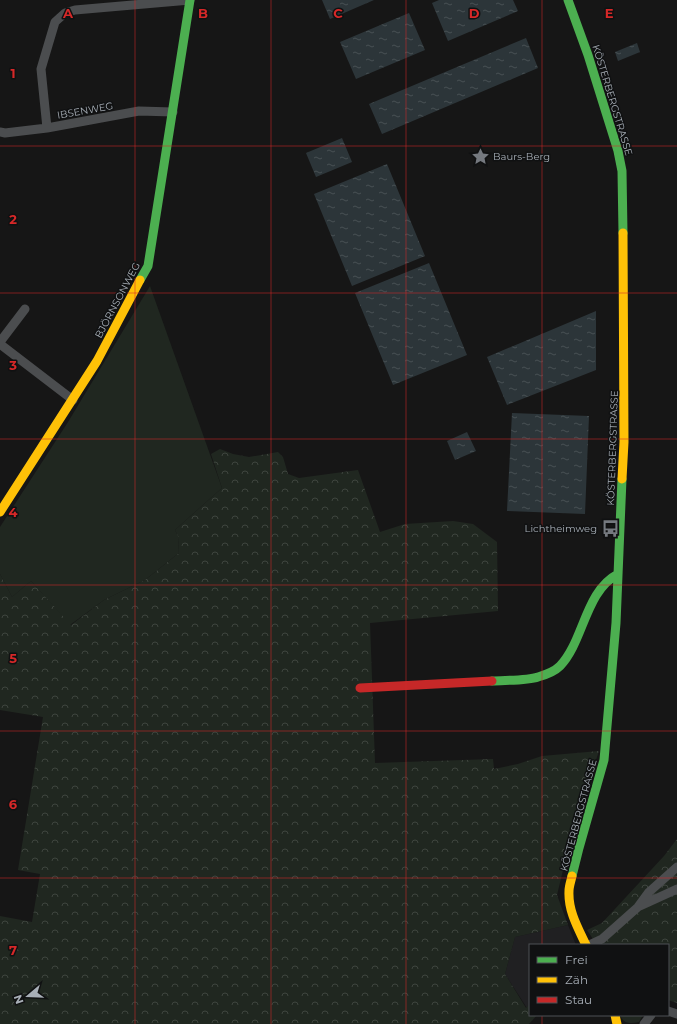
<svg xmlns="http://www.w3.org/2000/svg" width="677" height="1024" viewBox="0 0 677 1024" font-family="Montserrat,sans-serif">
<style>
.built{fill:#202022}
.green{fill:#202720}
.forest{fill:url(#forest-crowns)}
.water{fill:url(#water-ripples)}
.lines{fill:none;stroke-linecap:round;stroke-linejoin:round}
.street{stroke:#4b4d4f;stroke-width:9}
.fast{stroke:#4caf50;stroke-width:9}
.slow{stroke:#ffc107;stroke-width:9}
.jam{stroke:#c62828;stroke-width:9}
.grid{fill:none;stroke:#d62828;stroke-width:1;stroke-opacity:0.55}
.labels{text-anchor:middle;stroke-width:3;stroke-linejoin:round;paint-order:stroke}
.street-label{font-size:10px;fill:#a8afb7;stroke:#101112}
.poi-label{font-size:10px;fill:#a8afb7;stroke:#101112;text-anchor:start}
.grid-label{font-size:13px;text-anchor:middle;font-weight:bold;fill:#d62828;stroke:#101112;stroke-width:3;stroke-linejoin:round;paint-order:stroke}
</style>
<defs>
<pattern id="forest-crowns" width="20" height="18" patternUnits="userSpaceOnUse"><rect width="20" height="18" fill="#202720"/><path d="M2 6a3 3 0 1 1 6 0M12 15a3 3 0 1 1 6 0" fill="none" stroke="#3e443e"/></pattern>
<pattern id="water-ripples" width="26" height="14" patternUnits="userSpaceOnUse"><rect width="26" height="14" fill="#2c3539"/><path d="M2 4q2-2 4 0t4 0M15 11q2-2 4 0t4 0" fill="none" stroke="#485053"/></pattern>
</defs>
<rect width="100%" height="100%" fill="#161616"/>
<path class="built" d="M568,925l8,20h-46v59l-3,4 -22,-34 10,-37z"/>
<path class="green" d="M150,286l72,202 -47,42 3,6 1,17 -34,27 -41,20 -34,25 -39,-44 -19,16 -12,-23v-47l68,-105z
M620,1015h23l-4,7c-8,2 -16,2 -19,-7z"/>
<path class="forest" d="M220,449l13,5 16,3 29,-5 5,5 5,17 11,4 59,-8 22,62 25,-8 48,-3 20,3 24,18 1,69 -128,12 5,140 118,-4 1,10 24,-5 24,-8 57,-5 -27,81 -15,63 11,30 -53,12 -10,37 21,34 4,-4v11h7l-8,9h-529v-108l32,6 8,-48 -22,-4 25,-153 -43,-7v-136l12,23 19,-16 40,44 33,-25 41,-20 34,-27 -1,-17 -3,-6 47,-42 -11,-34z
M677,839v164l-9,-3v-55h-71l-10,-15 15,-7 62,-67z"/>
<path class="water" d="M322,0h52l-44,19z
M439,0h74l5,11 -70,30 -16,-38z
M409,13l16,37 -69,29 -16,-37z
M526,38l12,30 -156,66 -13,-30z
M637,43l3,9 -22,9 -3,-9z
M342,138l10,24 -36,15 -10,-24z
M387,164l38,92 -73,30 -38,-92z
M429,263l38,92 -74,30 -38,-92z
M596,311v59l-89,35 -20,-48z
M512,413l77,3 -4,98 -78,-3z
M467,432l9,19 -21,9 -8,-19z"/>
<g class="lines">
<path class="street" d="M47,128l-6,-59 14,-47 10,-9 10,-3 115,-10
M0,132l5,1 42,-5 92,-17 34,1
M0,342l25,-33
M0,344l73,56
M640,906l37,-17
M589,945l13,-6 36,-32 11,-15 28,-25
M668,1011l9,3
M644,1024l7,-9"/>
<path class="fast" d="M568,0l20,55 30,96 4,20 1,62
M140,280l8,-14 42,-266
M492,681c12,-1 35,0 46,-4 7,-2 16,-5 22,-11 24,-25 25,-75 58,-92
M572,876l7,-28 25,-88 12,-137 6,-144"/>
<path class="slow" d="M622,479l2,-37 -1,-209
M0,512l97,-151 43,-81
M572,876c-1,5 -3,10 -3,15 -1,20 9,37 17,54
M615,1015l2,9"/>
<path class="jam" d="M360,688l132,-7"/>
</g>
<path class="grid" d="M135,0v1024M271,0v1024M406,0v1024M542,0v945M0,146h677M0,293h677M0,439h677M0,585h677M0,731h677M0,878h677M542,1015v9"/>
<defs>
<symbol id="sight-bare" viewBox="-9 -9 18 18"><path d="M0-6L1.8-2.2L6-1.7L2.9 1.2L3.7 5.4L0 3.3L-3.7 5.4L-2.9 1.2L-6-1.7L-1.8-2.2Z" fill="#75797f" stroke="#101112" stroke-width="2.5" paint-order="stroke"/></symbol>
<symbol id="bus-bare" viewBox="-9 -9 18 18"><path d="M-5-6H5V4H4V6H2V4H-2V6H-4V4H-5ZM-3.5-4V0h7V-4ZM-3.5 1.2v1.5H-2V1.2ZM2 1.2v1.5H3.5V1.2Z" fill="#75797f" stroke="#101112" stroke-width="2.5" paint-order="stroke"/></symbol>
</defs>
<g fill-rule="evenodd">
<use href="#sight-bare" x="468" y="144" width="25" height="25"/>
<use href="#bus-bare" x="598" y="516" width="25" height="25"/>
</g>
<g class="labels">
<g class="street-label">
<text transform="translate(613 100) rotate(73)" y="4">KÖSTERBERGSTRASSE</text>
<text transform="translate(85 110) rotate(-10)" y="4">IBSENWEG</text>
<text transform="translate(117 300) rotate(-62)" y="4">BJÖRNSONWEG</text>
<text transform="translate(612 448) rotate(-88)" y="4">KÖSTERBERGSTRASSE</text>
<text transform="translate(578 815) rotate(-75)" y="4">KÖSTERBERGSTRASSE</text>
</g>
<g class="poi-label">
<text x="493" y="160">Baurs-Berg</text>
<text x="597" y="532" text-anchor="end">Lichtheimweg</text>
</g>
</g>
<g class="grid-label">
<text x="68" y="18">A</text>
<text x="203" y="18">B</text>
<text x="338" y="18">C</text>
<text x="474" y="18">D</text>
<text x="609" y="18">E</text>
<text x="13" y="78">1</text>
<text x="13" y="224">2</text>
<text x="13" y="370">3</text>
<text x="13" y="517">4</text>
<text x="13" y="663">5</text>
<text x="13" y="809">6</text>
<text x="13" y="955">7</text>
</g>
<rect x="529" y="944" width="140" height="72" fill="#101112" stroke="#4d5054"/>
<rect x="537" y="957" width="20" height="6" fill="#4caf50" stroke="#4d5054"/>
<text x="565" y="964" font-size="12" fill="#a8afb7">Frei</text>
<rect x="537" y="977" width="20" height="6" fill="#ffc107" stroke="#4d5054"/>
<text x="565" y="984" font-size="12" fill="#a8afb7">Zäh</text>
<rect x="537" y="997" width="20" height="6" fill="#c62828" stroke="#4d5054"/>
<text x="565" y="1004" font-size="12" fill="#a8afb7">Stau</text>
<g transform="translate(28 996) rotate(251)" stroke="#101112" stroke-width="3" paint-order="stroke">
<path d="M0-3L7 15L0 10L-7 15Z" fill="#a8afb7"/>
<text y="-6" font-size="11" font-weight="bold" text-anchor="middle" fill="#a8afb7">N</text>
</g>
</svg>
